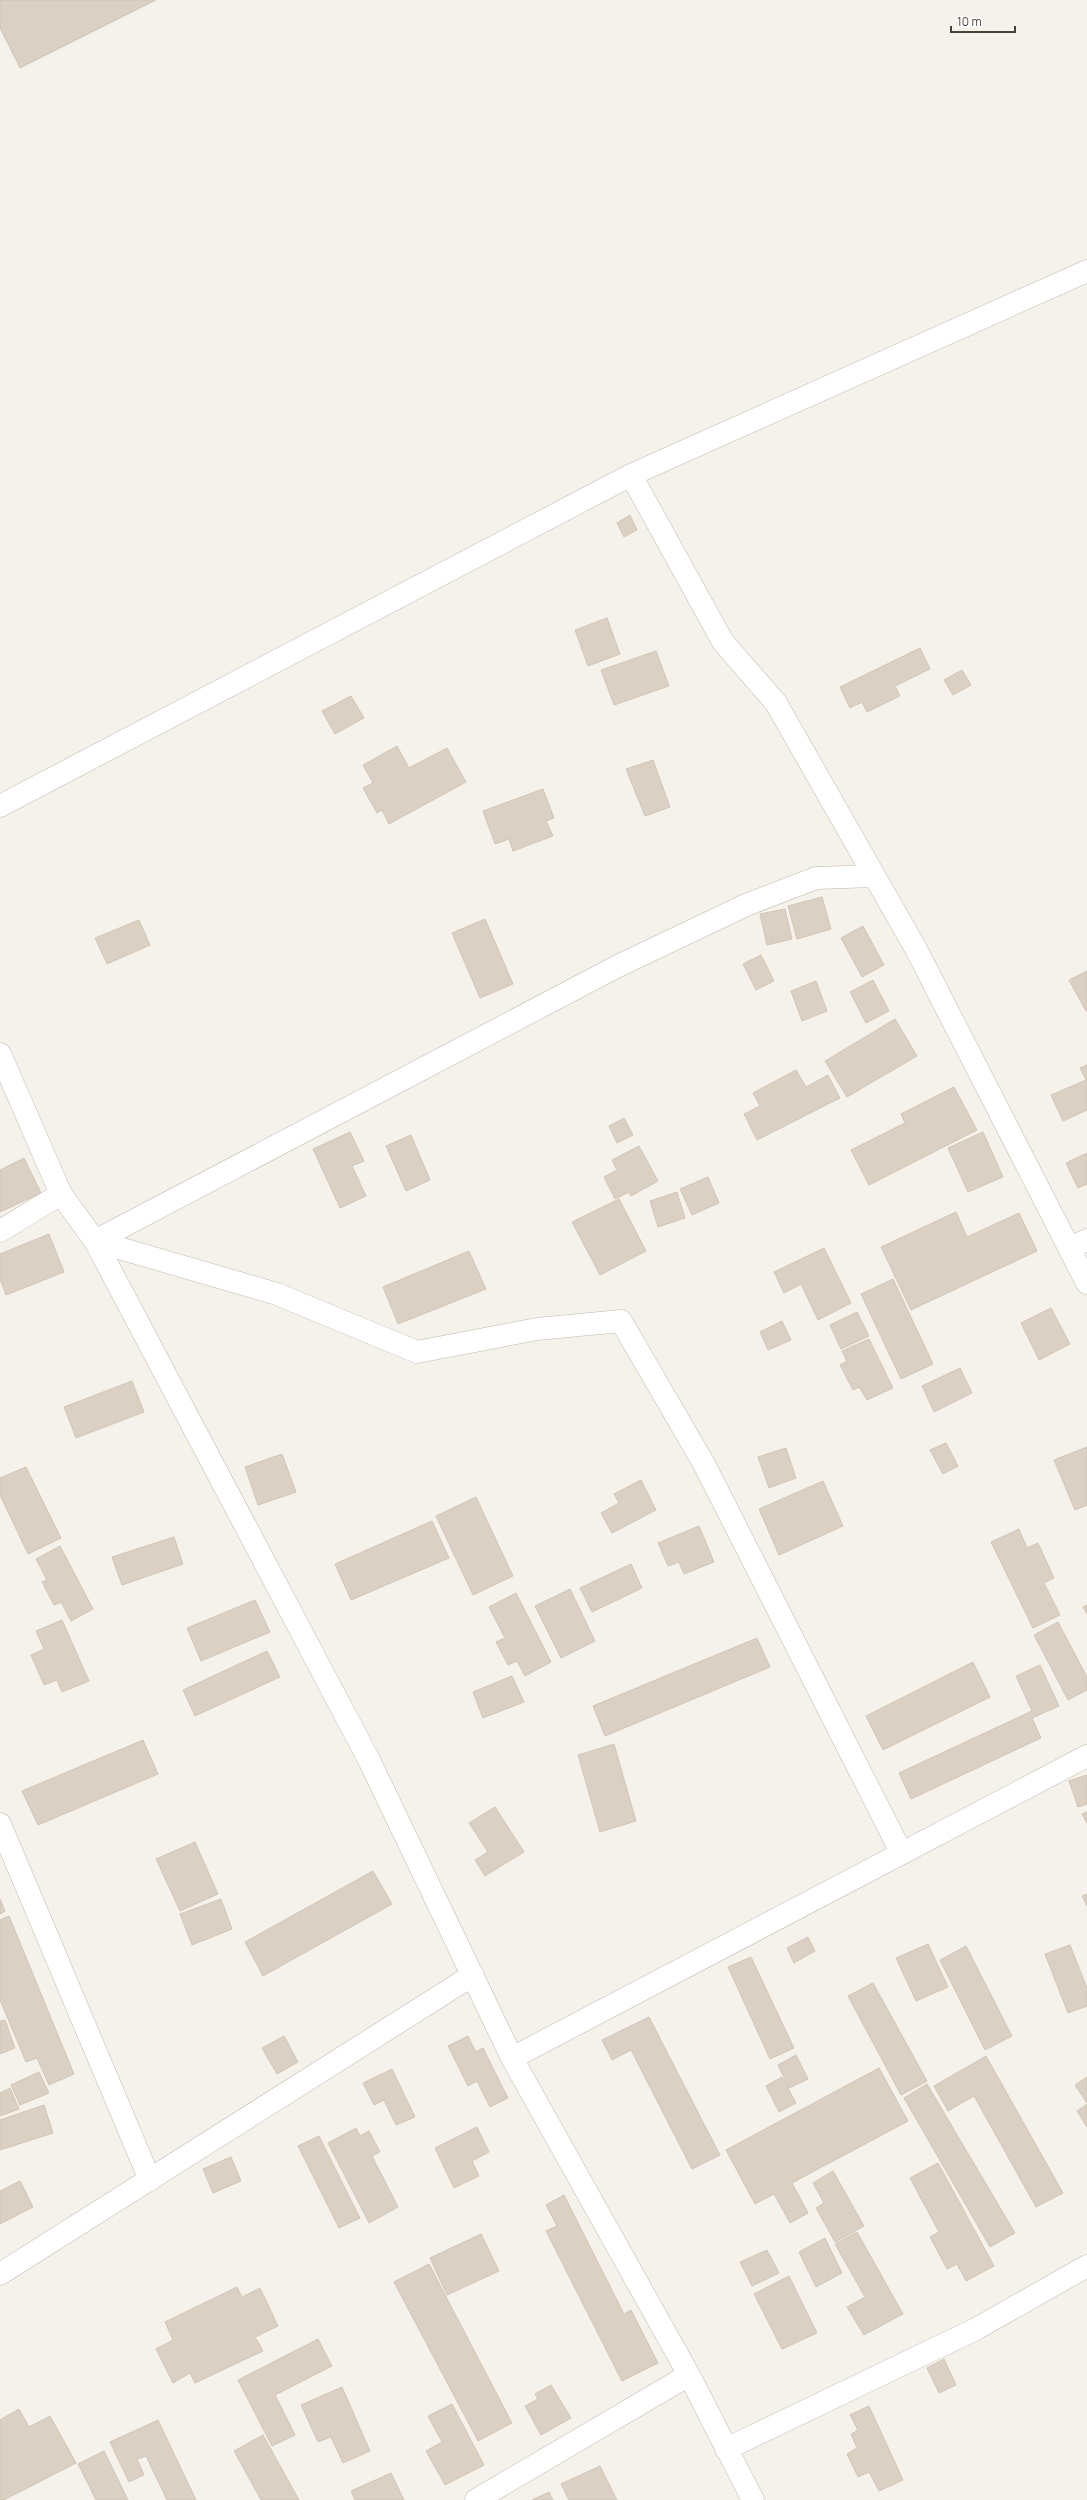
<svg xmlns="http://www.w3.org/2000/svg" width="1087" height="2500" viewBox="0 0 1087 2500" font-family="Manrope,sans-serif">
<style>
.building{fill:#dad0c3;stroke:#d2c5b3}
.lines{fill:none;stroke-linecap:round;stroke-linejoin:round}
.street-casing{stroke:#c1b9ad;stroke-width:23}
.street{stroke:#fff;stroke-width:22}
</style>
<rect width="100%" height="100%" fill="#f5f2eb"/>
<path class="building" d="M0,0h156l-136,68 -20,-40z
M630,515l7,15 -13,7 -7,-14z
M607,618l13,36 -32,12 -13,-36z
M920,648l10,21 -35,17 5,10 -33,16 -5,-10 -12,6 -10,-21z
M656,651l13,35 -55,19 -13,-35z
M962,670l9,15 -18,10 -9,-15z
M351,696l13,22 -29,16 -13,-23z
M397,746l12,22 38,-20 19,34 -77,42 -7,-14 -5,3 -14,-25 10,-5 -10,-18z
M653,760l17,47 -25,9 -19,-47z
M543,789l11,29 -8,3 7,15 -40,15 -4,-12 -14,5 -12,-33z
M822,897l9,32 -34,10 -9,-33z
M785,909l7,30 -25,6 -7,-31z
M485,919l28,65 -33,14 -28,-65z
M139,920l11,25 -43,19 -12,-26z
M863,926l21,39 -22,12 -21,-39z
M761,955l13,26 -18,9 -13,-26z
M1087,971v40h-1l-17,-31z
M873,980l16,31 -23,12 -16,-31z
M816,981l11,30 -25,10 -11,-30z
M895,1019l22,37 -70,41 -22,-36z
M1087,1065v45l-24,11 -12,-26 35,-15 -6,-12z
M796,1070l10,17 22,-12 12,23 -83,42 -13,-26 16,-8 -7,-13z
M954,1087l23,43 -108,55 -18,-35 54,-27 -4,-9z
M624,1118l9,17 -16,8 -8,-17z
M350,1132l14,29 -12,5 14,30 -26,12 -27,-59z
M983,1132l20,45 -35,15 -20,-44z
M411,1135l19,45 -24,11 -20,-45z
M639,1146l19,35 -27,15 -2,-4 -14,7 -11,-22 13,-7 -5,-10z
M1087,1153v31l-9,4 -12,-25z
M24,1158l17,35 -41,19v-42z
M708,1177l11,26 -27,12 -12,-26z
M677,1192l8,26 -27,9 -8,-26z
M619,1199l27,52 -46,24 -28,-53z
M956,1212l11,25 52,-24 18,38 -126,59 -30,-63z
M49,1234l15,38 -58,23 -6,-16v-25z
M824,1248l27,55 -33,17 -17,-36 -17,9 -10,-21z
M469,1251l17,38 -88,35 -15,-37z
M893,1279l40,85 -32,15 -40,-85z
M1051,1308l19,36 -31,16 -18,-37z
M857,1312l12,24 -28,13 -11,-24z
M782,1321l9,19 -23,10 -8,-18z
M869,1339l24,49 -26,12 -8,-13 -6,3 -13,-25 7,-4 -5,-10z
M960,1368l12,25 -38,19 -12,-26z
M132,1381l12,31 -68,26 -12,-31z
M946,1443l12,23 -15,8 -13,-24z
M1087,1447v58l-12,5 -21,-50z
M786,1448l10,30 -27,10 -11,-31z
M282,1454l14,38 -38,13 -13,-38z
M26,1467l35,71 -33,16 -28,-59v-17z
M641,1480l15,30 -44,23 -11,-20 18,-10 -5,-9z
M823,1481l20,45 -64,29 -20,-46z
M476,1497l37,79 -40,19 -37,-79z
M432,1521l17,37 -98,42 -16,-36z
M699,1526l15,36 -30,12 -5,-12 -11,4 -10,-23z
M1019,1529l8,19 11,-5 16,35 -10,5 16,32 -27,13 -42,-86z
M174,1537l9,27 -61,21 -10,-28z
M60,1546l33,63 -22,12 -10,-19 -7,3 -12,-23 5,-2 -11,-21z
M631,1564l11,24 -50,24 -12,-24z
M570,1589l25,52 -34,17 -26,-52z
M516,1593l35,69 -26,14 -8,-15 -9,4 -12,-23 9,-4 -16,-31z
M255,1600l15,32 -69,29 -14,-33z
M1087,1605v9l-4,-7z
M62,1620l27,61 -27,11 -5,-12 -13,5 -13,-30 13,-6 -8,-18z
M1058,1622l29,55v13l-19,10 -34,-65z
M757,1638l13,29 -165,69 -12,-30z
M267,1651l13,26 -85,39 -12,-26z
M973,1662l17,35 -107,53 -17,-34z
M1040,1665l19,41 -27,12 9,20 -130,61 -12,-26 133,-62 -16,-35z
M512,1676l12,26 -41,16 -10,-26z
M143,1740l15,34 -120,51 -16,-34z
M614,1744l22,77 -36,11 -22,-77z
M1087,1775v29l-9,3 -9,-26z
M495,1807l29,45 -39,24 -10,-16 13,-8 -19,-29z
M1087,1812v11l-5,-9z
M195,1842l23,52 -38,17 -24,-52z
M373,1871l19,33 -129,72 -18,-34z
M1087,1894v12l-5,-10z
M0,1899l5,12 -5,3z
M221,1899l11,30 -40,16 -12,-31z
M9,1916l65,158 -25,11 -12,-27 -11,4 -26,-62v-80z
M808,1937l7,14 -21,12 -7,-15z
M928,1944l20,43 -32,14 -20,-43z
M1070,1945l17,43v18l-19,7 -23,-59z
M966,1946l46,90 -27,14 -45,-90z
M751,1957l43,91 -24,11 -42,-92z
M873,1983l54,98 -26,14 -53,-99z
M649,2017l71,138 -28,14 -61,-119 -19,10 -10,-20z
M5,2020l10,28 -15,6v-33z
M284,2036l14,26 -21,12 -15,-26z
M468,2036l8,16 7,-4 25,50 -18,9 -13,-26 -9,5 -20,-40z
M796,2055l12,24 -19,9 -11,-23z
M986,2056l77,137 -27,14 -62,-111 -26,15 -14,-25z
M879,2068l29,53 -116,62 16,30 -18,10 -16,-29 -19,10 -29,-54z
M392,2069l23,48 -19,8 -12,-25 -10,5 -11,-22z
M39,2072l10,21 -29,12 -9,-20z
M782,2077l14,26 -17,9 -13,-26z
M1087,2077v26l-12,-18z
M927,2084l88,149 -25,14 -86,-149z
M10,2088l9,21 -19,7v-23z
M1087,2104v23l-10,-16z
M44,2105l9,28 -53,17v-30z
M477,2127l12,25 -17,9 7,15 -25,12 -19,-40z
M356,2128l4,8 9,-5 11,21 -8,4 26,51 -29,16 -41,-80z
M319,2136l41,82 -21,10 -41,-82z
M231,2157l10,24 -28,12 -10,-24z
M938,2163l56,103 -28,15 -9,-17 -10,5 -17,-32 9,-5 -29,-54z
M833,2171l31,55 -29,16 -19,-34 8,-5 -11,-20z
M20,2181l13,26 -33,17v-33z
M564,2195l60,119 7,-4 27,53 -36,18 -76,-150 11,-5 -11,-21z
M857,2232l46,82 -39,21 -17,-28 18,-10 -30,-53z
M481,2234l18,37 -52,24 -17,-37z
M825,2238l17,35 -26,14 -17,-35z
M767,2250l12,23 -27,13 -12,-24z
M429,2264l83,159 -34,18 -84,-159z
M789,2276l28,57 -35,16 -28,-55z
M237,2287l5,10 18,-9 18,38 -23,11 8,14 -68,32 -5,-10 -17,10 -17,-34 17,-9 -8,-18z
M318,2339l14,27 -57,29 20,40 -23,11 -34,-66z
M944,2359l12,26 -17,8 -12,-25z
M551,2385l20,33 -30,17 -16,-29 13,-7 -3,-5z
M342,2387l28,64 -27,12 -12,-26 -13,5 -17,-37z
M452,2404l32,61 -39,20 -19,-34 16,-9 -14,-26z
M869,2406l34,74 -24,11 -10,-19 -11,5 -11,-23 10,-6 -6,-14 7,-4 -8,-15z
M19,2409l10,18 21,-11 26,47 -72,37h-4v-80z
M158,2420l38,80h-29l-21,-44 -9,3 7,16 -15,7 -19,-40z
M263,2435l36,65h-38l-27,-49z
M104,2451l24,49h-32l-18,-36z
M600,2466l17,34h-48l-8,-16z
M391,2473l13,27h-49l-4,-9z
M549,2492l4,8h-21z"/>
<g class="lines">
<defs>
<path id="street" d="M631,475l92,167 53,61 140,246 171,334
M0,806l631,-331 456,-204
M0,1054l61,140 34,47 274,519 143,298 177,317 64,125
M0,1231l61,-37
M95,1241l182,53 140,58 120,-23 84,-8 83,143 197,388
M95,1241l523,-275 128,-61 70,-27 58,-2
M1069,1248l18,-8
M0,1824l150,356
M512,2058l575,-302
M0,2274l473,-299
M726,2449l250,-120 111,-63
M476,2500l213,-125"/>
</defs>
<use href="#street" class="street-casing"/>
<use href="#street" class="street"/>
</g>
<path d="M951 26v6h64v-6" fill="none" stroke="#4a4238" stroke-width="2"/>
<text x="957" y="26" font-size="12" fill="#4a4238" stroke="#ffffff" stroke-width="3" paint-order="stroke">10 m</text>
</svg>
